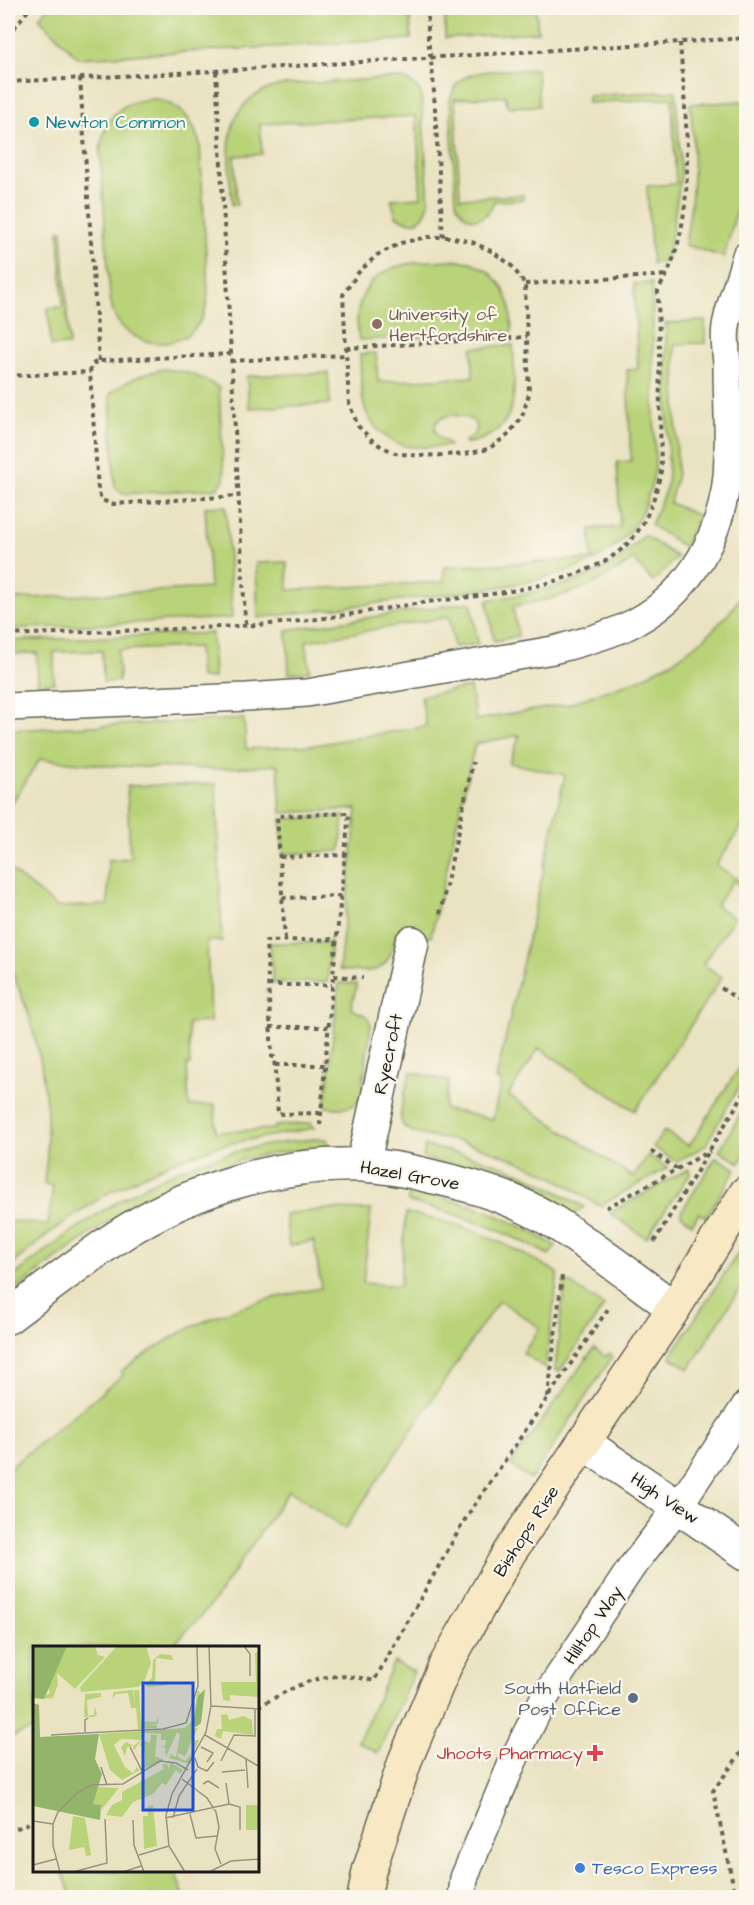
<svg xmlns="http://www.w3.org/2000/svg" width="754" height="1905" viewBox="0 0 754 1905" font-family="'Architects Daughter',sans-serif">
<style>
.green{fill:#b9d379;stroke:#6a784a;stroke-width:1.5}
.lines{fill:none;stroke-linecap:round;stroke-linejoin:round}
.lane-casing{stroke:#646256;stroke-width:30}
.street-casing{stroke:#646256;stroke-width:36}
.secondary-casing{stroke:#646256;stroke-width:36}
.path{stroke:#646256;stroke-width:4;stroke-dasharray:4.5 4.5;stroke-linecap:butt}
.lane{stroke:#fff;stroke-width:27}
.street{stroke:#fff;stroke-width:33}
.secondary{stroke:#f8e8c3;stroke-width:33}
.culture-dot{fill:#0f9aa8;stroke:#fbf7ec;stroke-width:2}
.education-dot{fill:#8d6e63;stroke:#fbf7ec;stroke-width:2}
.service-dot{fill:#5c6f8a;stroke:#fbf7ec;stroke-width:2}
.health-dot{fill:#e0444e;stroke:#fbf7ec;stroke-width:2}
.shop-dot{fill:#3f7fe0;stroke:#fbf7ec;stroke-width:2}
.labels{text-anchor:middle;stroke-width:4.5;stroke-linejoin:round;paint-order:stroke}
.culture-label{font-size:18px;fill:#0d838f;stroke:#fbf7ec;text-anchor:start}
.education-label{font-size:18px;fill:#785e54;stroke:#fbf7ec;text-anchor:start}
.street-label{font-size:18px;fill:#1c1c1c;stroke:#fbf7ec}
.service-label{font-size:18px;fill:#4e5e75;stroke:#fbf7ec;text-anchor:end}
.health-label{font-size:18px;fill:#be3a42;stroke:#fbf7ec;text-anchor:end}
.shop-label{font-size:18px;fill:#366cbe;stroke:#fbf7ec;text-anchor:start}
.inset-road{fill:none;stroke:#989380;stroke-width:1.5}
.view{fill:#1d4ed8;fill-opacity:0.15;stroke:#1d4ed8;stroke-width:3}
.inset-edge{fill:none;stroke:#1c1c1c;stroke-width:3}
</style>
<rect width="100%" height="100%" fill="#fbf7ec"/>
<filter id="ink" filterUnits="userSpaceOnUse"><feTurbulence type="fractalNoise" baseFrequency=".0167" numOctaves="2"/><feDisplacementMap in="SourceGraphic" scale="12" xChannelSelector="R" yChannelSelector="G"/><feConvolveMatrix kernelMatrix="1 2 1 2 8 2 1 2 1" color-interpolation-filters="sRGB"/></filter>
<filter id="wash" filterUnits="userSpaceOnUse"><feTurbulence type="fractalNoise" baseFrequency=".008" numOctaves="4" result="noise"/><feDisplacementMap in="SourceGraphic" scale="24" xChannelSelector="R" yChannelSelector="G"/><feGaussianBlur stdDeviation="1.35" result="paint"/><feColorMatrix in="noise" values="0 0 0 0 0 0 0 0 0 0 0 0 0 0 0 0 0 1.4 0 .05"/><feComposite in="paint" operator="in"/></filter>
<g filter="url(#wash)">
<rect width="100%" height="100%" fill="#eae3c2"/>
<path class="green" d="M47,8h45l4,2 1,-2h313l1,31 -333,19 -39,-40z
M445,8h91l2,24 -93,6z
M537,69l2,37 -32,1 -1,-11 -51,3 5,99 63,-3v5l-29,1c-8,24 -29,24 -38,1l-6,-103c2,-6 4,-12 9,-17 14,-15 58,-11 78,-13z
M393,78c13,0 20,4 28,15l8,110c-5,20 -16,24 -33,13l-5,-17 30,-2 -5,-81 -156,8 2,30 -28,2 3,49h-5c-3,-51 -15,-104 48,-120z
M676,91l5,84 -13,81 -3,5 -13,3 -5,-78 29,-2 -4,-86 -84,5v-7z
M156,99c27,8 36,18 44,46l8,147c-1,11 -2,21 -9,31 -21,31 -69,24 -85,-8 -2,-5 -3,-12 -4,-18l-10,-146c5,-35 20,-51 56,-52z
M746,101v82l-3,3 -19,71 -39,-12c9,-50 11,-90 5,-141z
M62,230l7,115 -18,1 -3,-38 15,-1 -4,-76z
M450,260l21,2 17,9 14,15 8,19 2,27 -153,8c-1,-9 -3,-19 -1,-28 8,-49 53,-50 92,-52z
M652,283l3,186c-6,31 -16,58 -42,79 -45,36 -140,42 -197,50 -52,7 -105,13 -158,20l-2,-55 31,-1 1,28 156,-8v-15l148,-8 -2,-30 30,-2 -3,-65 14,-1 -4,-91 11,-1 -4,-85z
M705,321v22l-30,1 2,130 -7,29 29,13 -15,31 -33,-22 16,-39 1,-14 -2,-149z
M513,345c2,46 9,88 -48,99l-1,-2c42,-23 -32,-40 -29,-12 0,7 8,10 13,13l1,3c-15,0 -33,3 -48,-1 -18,-6 -35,-25 -38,-44 -3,-16 -2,-32 -3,-47l16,-1 2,29 95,-5 -1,-29z
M163,369c23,2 36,6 56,19l5,92 -7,8 -5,1 -89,5 -8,-7 -5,-93c17,-14 31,-20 53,-25z
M328,373l2,31 -81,4 -2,-32z
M226,506l6,112 -224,11v-59l3,-1 3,30 196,-11 -5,-81z
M644,535l33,22 -24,25 -20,-23c-37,30 -74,39 -120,47l5,30 -24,5 -7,-41c41,-6 89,-14 125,-36 12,-8 22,-19 32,-29z
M746,589v52l-3,5 3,2v172l-30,45 30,20v5l-13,-9 -17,24 18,13 -31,46 19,13 -87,134 -96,-63 -31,47 125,82 15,-22 20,13 -68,38c-16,-9 -31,-21 -47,-29 -30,-15 -62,-27 -94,-36 -14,-3 -49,-4 -56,-16 -7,-10 5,-41 8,-53l38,9 -5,28 49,10 8,-38 -5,-1 69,-305 -56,-12 11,-28 -45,9 -44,193 -35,-5c-7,42 -18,41 -57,38l18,-161 -76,4 -3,-48 -63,4 -102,-3 -73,-7 -32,50v-79l236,-11 2,30 69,-4 111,-19 -5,-30 49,-9 6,33 92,-16 72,-25 35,-19 30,-22 24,-25z
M471,602l7,42 -24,3 -5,-30 -143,24 4,30 -21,3 -2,-44z
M212,633l2,45h-14l-2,-31 -80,3 1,31 -16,1 -1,-31 -48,1v31l-16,1 -1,-31 -29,1v-13z
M216,784l6,157h-15l3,81 -22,1 2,42h-3l2,41 26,-1 1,27 59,-3v-3l36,-3 3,5 -93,17 -54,19 -61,30 -58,40 -38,32 -2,-4v-41l40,4 5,-39 -9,-2 3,-27v-46l-6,-48 -12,-48 -21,-54v-93l49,39 51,-2v-45l22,-2 -3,-72z
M344,816l-4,35 -57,3 -2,-35z
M331,942l-4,40 -54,1 -3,-40z
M339,983l18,1 -6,25 16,7 4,9 -10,72c-6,14 -24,11 -36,10z
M746,1057v17l-41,72 -29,16 -23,-15 11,-16 25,15z
M746,1104v47l-6,12 -21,-12z
M313,1139h14l1,10c-126,0 -215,66 -310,139l-7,-10c43,-34 87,-67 136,-93 50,-27 110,-41 166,-46z
M425,1146c28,6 57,12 85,23 26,10 50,24 74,38l-11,9 -150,-59z
M716,1157l20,12 -30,48 -7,-4 -7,11 -11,-9v-3z
M688,1169l3,3 -45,66 -36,-25z
M409,1191c55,8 99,26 147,55l-7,9c-46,-25 -91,-42 -141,-53z
M328,1209l43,1 -8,73 37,3 6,-73c59,10 102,31 152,60l-13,95 -22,-15 17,-25 -41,-28 -154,229 -56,-39 -77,114 -41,43h-137v82l-26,9v-269l115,-94 -2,-4c24,-16 48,-34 75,-46 40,-19 81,-29 125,-37l-7,-47 -25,5 -4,-32z
M746,1241v38l-57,90 -19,-12z
M565,1280l39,26 -45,66 -4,-2z
M594,1348l12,9 3,-4 4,3 -82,123 -21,-14z
M394,1662l20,10 -36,81 -20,-11z
M62,1871h113l9,26h-112z"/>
</g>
<g filter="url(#ink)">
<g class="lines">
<defs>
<path id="lane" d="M8,707l239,-10 60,-4 246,-43c23,-6 47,-12 70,-22 69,-30 105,-101 105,-173 1,-31 -1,-62 -1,-92 -1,-12 -3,-25 -1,-37 4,-23 14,-47 20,-70
M462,1898l2,-20 49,-117 30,-61 88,-132 47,-61 68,-102"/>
<path id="street" d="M363,1165l49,-222
M8,1317c36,-27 72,-55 109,-80 71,-47 161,-75 245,-72 24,1 49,6 72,12 41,9 82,22 118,44 42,26 82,58 122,87
M584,1443l162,110"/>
<path id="secondary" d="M364,1898l5,-27 37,-113 39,-92 64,-113 165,-245 72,-115"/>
</defs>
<use href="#lane" class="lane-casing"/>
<use href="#street" class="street-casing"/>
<use href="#secondary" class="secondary-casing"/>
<path class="path" d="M428,8v31l5,38 10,160
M8,35l22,-27
M216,71l29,547 2,7
M80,78l19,283
M8,82l208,-11 530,-33
M427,237h22l23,5 21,10 18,13 14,19 4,110 -7,23 -15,19 -19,13 -23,5 -46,2 -24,-3 -20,-10 -17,-17 -9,-23 -6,-108 15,-22 19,-18 24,-12z
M525,284l142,-9
M346,348l181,-11
M231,354l-132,7 -7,3 -2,8 8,117 3,11 12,4 125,-8
M231,361l115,-6
M8,376l82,-4
M8,635c87,-4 175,-5 262,-11 52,-4 105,-14 157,-22 58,-7 123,-12 176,-40 37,-20 50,-53 58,-91l-3,-181c43,-67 27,-172 22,-248
M280,857l65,-2
M282,898l59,-2
M440,914l33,-152
M285,939l-8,-123 72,-3 -16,163 30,2
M268,985h64
M721,988l25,17
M270,1027h58
M275,1065h50
M320,1113l-42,1 -4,-57h-2l-6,-116 71,-2
M320,1125l13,-149
M651,1151l26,18
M606,1208l104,-57
M654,1242l92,-152
M548,1397l14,-121
M258,1707c43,-24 65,-39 116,-26l93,-165 141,-207
M8,1832l26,-11
M736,1898l-23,-107 33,-45"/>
<use href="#lane" class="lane"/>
<use href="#street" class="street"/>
<use href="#secondary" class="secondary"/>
</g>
</g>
<circle class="culture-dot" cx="34" cy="122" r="6"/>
<circle class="education-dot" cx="377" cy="324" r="6"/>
<circle class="service-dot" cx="633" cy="1698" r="6"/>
<path class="health-dot" d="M592 1744h6v6h6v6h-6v6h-6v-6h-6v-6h6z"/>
<circle class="shop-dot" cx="580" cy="1868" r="6"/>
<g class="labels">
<g class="culture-label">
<text x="46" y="128">Newton Common</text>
</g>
<g class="education-label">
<text x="389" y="320">University of<tspan x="389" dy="21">Hertfordshire</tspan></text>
</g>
<g class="street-label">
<text transform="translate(388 1054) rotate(-78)" y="6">Ryecroft</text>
<text transform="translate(410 1175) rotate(10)" y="6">Hazel Grove</text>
<text transform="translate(665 1498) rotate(34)" y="6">High View</text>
<text transform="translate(526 1531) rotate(-57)" y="6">Bishops Rise</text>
<text transform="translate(593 1625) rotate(-56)" y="6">Hilltop Way</text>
</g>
<g class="service-label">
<text x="621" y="1694">South Hatfield<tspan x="621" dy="21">Post Office</tspan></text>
</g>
<g class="health-label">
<text x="583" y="1759">Jhoots Pharmacy</text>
</g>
<g class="shop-label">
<text x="592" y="1874">Tesco Express</text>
</g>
</g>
<g transform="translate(33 1646)">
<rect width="226" height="226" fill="#eae3c2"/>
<path d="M34,0l28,1 3,8 7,2 -30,32 -18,-16 1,13 16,4 -17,-4 -4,12 -13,1 10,-6 -2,-6zM84,0h29l5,17 -7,19 -6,5 -57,5 -1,-5zM226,5v46l-29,-2v6l-7,-1 -2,-18h35l-1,-29zM127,8l11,1 1,1 1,4 -17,-2 -1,24 15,3 -22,2 -3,-3 7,-6 1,-18zM100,44l2,17 -1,-17h5l2,31 15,1 2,-5v7l-12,1h11v3l-19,1 -2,-21h-5l-3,-15 -12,1 -4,5 2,-7zM164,45l3,1 -5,28 -3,6 6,3 -7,11h8l-3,8 -5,-6 -6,15 -6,-4 -2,3 8,5 9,-10 -5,10 12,-20 -11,23 -21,-6 1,-4 6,3 4,-22 -3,-3 -11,25 -1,-9 -4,-2h4l1,-6h-5v-6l-16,-1 -11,18 -1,-5 -6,1 -2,9 -4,-9 5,-5 8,4 6,-6 -19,-1 -7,6 11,22 8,6 4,-6 3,3 -18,10 -12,-10 -11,-36 86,-6 9,-9zM68,47v4l-14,3 1,16 6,-1 1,-9 2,9 -3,2h-10l1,-23zM194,68l2,6 15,-4 8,4 1,15 -30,-4 -2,8 -6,-3 2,-7h5l-1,-14zM118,89h6l-2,21 9,4 -20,9 1,-15 -3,-9 -3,1 4,-6 7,3zM137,116l13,8 -3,4 -4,-4 -10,15 -4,-2 -9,11 -20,8 -11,15 -16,-2 6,-10 10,-5v-8l42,-23 -2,-5h5l2,5zM64,141l22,1 -18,22v-5l-8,-1zM120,159l4,41 -13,3 -1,-33h5l-1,-9zM213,159h13v25h-13zM40,170l12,2 6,37 -5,1 -2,-9 -15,3z" fill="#b9d379"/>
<path d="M0,0h34l-23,53 -11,-1zM172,43l-4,34 -5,4 -3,-2 5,-29zM0,57l6,2 1,32 59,-3 -4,25 7,15 -9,30 8,1 -1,15 -67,-14z" fill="#92b569"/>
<path class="inset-road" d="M211,0l6,8v22M178,60l49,3M55,72l-3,2v13l78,-4 23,-6 12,-37 -1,-40M18,89l34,-2M172,89l55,32M97,101l12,24M168,101l12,6 -6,9M162,112l3,9 9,4 7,-9M213,113l2,29M188,115l13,-26 21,1v-28M68,121l6,18M189,126l23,-2M149,133l25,19 9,14 3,15 -4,22 6,15M193,137l3,21M170,138l5,-3 11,7M157,168l6,24 21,-2M132,172l64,-14 11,3v23M140,172l6,-22 18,-27M100,174l1,25 10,27M0,175l20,3M106,209l30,-9M0,219l23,-6M27,226l-7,-26v-22l5,-12 19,-19 14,-8 32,-1 37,-23 16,2 12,7M40,226l34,-9 -2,-44M90,226l18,-6M152,226l-16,-26 -3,-31 6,-21 34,-62 5,-26 -2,-60M176,226l22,-11 29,-2"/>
<path class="view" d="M110,37h50v127h-50z"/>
<rect width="226" height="226" class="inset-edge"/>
</g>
<rect width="754" height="1905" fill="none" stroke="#fbf7ec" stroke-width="30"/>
</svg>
